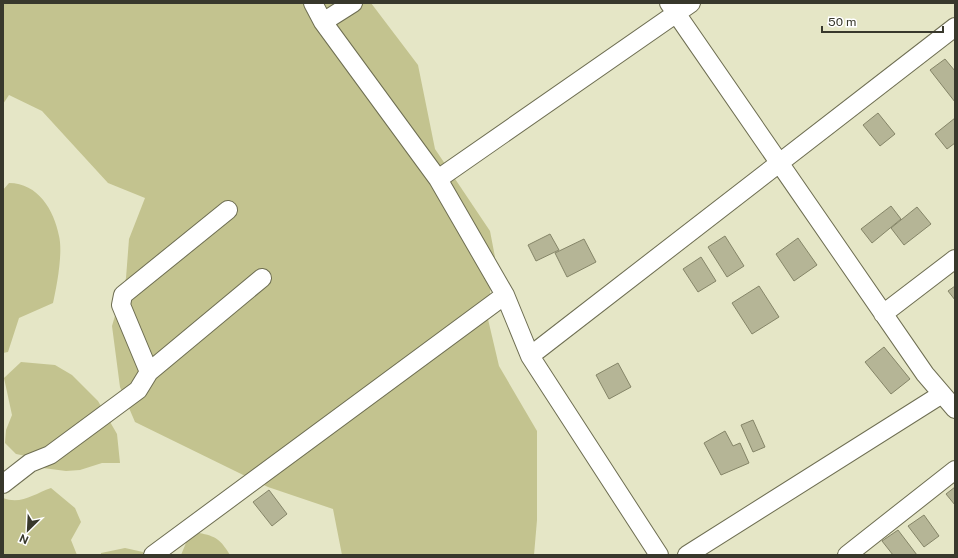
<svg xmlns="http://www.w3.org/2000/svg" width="958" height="558" viewBox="0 0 958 558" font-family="'Public Sans',sans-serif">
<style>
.green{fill:#c3c38f}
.building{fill:#b5b596;stroke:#858568}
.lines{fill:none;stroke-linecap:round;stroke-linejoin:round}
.minor-casing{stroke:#6e6e52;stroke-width:20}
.minor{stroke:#fff;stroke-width:18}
</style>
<rect width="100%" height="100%" fill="#e5e6c6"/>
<path class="green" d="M3,3h368l47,62 17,84 55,82 5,26 -8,58 12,51 38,65v89l-3,35h-192l-9,-46 -65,-22 -133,-65 -15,-35 -8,-61 14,-48 3,-39 16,-41 -37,-15 -66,-72 -33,-16 -6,9z
M9,183c29,0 45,27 50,53 4,17 -2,49 -6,67l-34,15 -11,34 -5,1v-163z
M21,362l34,3 17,10 26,26 19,33 3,29h-18l-22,7 -14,1 -23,-3 -17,-12 -10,-2 -11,-11 1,-13 6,-15 -8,-37z
M51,488l24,20 6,14 -10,18 6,15h-74v-57c18,7 31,-4 48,-10z
M199,533c17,3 22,7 31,22h-49l7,-17z
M125,548l18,4v3h-42v-2z"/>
<path class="building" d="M945,59l10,12v31l-25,-32z
M878,113l17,21 -15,12 -17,-21z
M955,118v25l-8,6 -12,-15z
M891,206l10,13 -29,24 -11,-14z
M917,207l14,17 -27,21 -13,-17z
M550,234l9,16 -23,11 -8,-16z
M725,236l19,30 -17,11 -19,-30z
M798,238l19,27 -23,16 -18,-27z
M584,239l12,23 -29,15 -12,-24z
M701,257l15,24 -18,11 -15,-23z
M759,286l20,31 -27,17 -20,-31z
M955,286v14l-7,-9z
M884,347l26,32 -19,15 -26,-32z
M618,363l13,24 -22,12 -13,-24z
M753,420l12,27 -12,5 -12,-27z
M725,431l8,15 7,-3 9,20 -28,12 -17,-32z
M955,487v18l-9,-11z
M269,490l18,24 -15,12 -19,-24z
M924,515l15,21 -15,11 -16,-21z
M898,530l19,25h-24l-11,-14z"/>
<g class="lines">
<defs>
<path id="minor" d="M313,3l10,19 115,157 67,116 25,61 129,199
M669,3l256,371 30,35
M323,22l30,-19
M438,179l253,-176
M883,314l72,-55
M530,356l425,-329
M149,372l-28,-67 2,-10 105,-85
M3,484l27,-21 20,-8 88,-65 11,-18 113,-94
M153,555l352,-260
M687,555l255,-161
M847,555l108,-85"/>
</defs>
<use href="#minor" class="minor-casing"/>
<use href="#minor" class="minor"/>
</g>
<rect width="958" height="558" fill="none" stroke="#38382c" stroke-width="8"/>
<g transform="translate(28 530) rotate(204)" stroke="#ffffff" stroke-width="3" paint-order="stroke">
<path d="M0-3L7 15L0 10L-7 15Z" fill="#38382c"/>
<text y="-6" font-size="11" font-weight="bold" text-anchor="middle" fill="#38382c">N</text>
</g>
<path d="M822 26v6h121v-6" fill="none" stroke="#38382c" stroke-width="2"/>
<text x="828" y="26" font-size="12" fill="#38382c" stroke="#ffffff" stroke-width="3" paint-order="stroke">50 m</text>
</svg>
